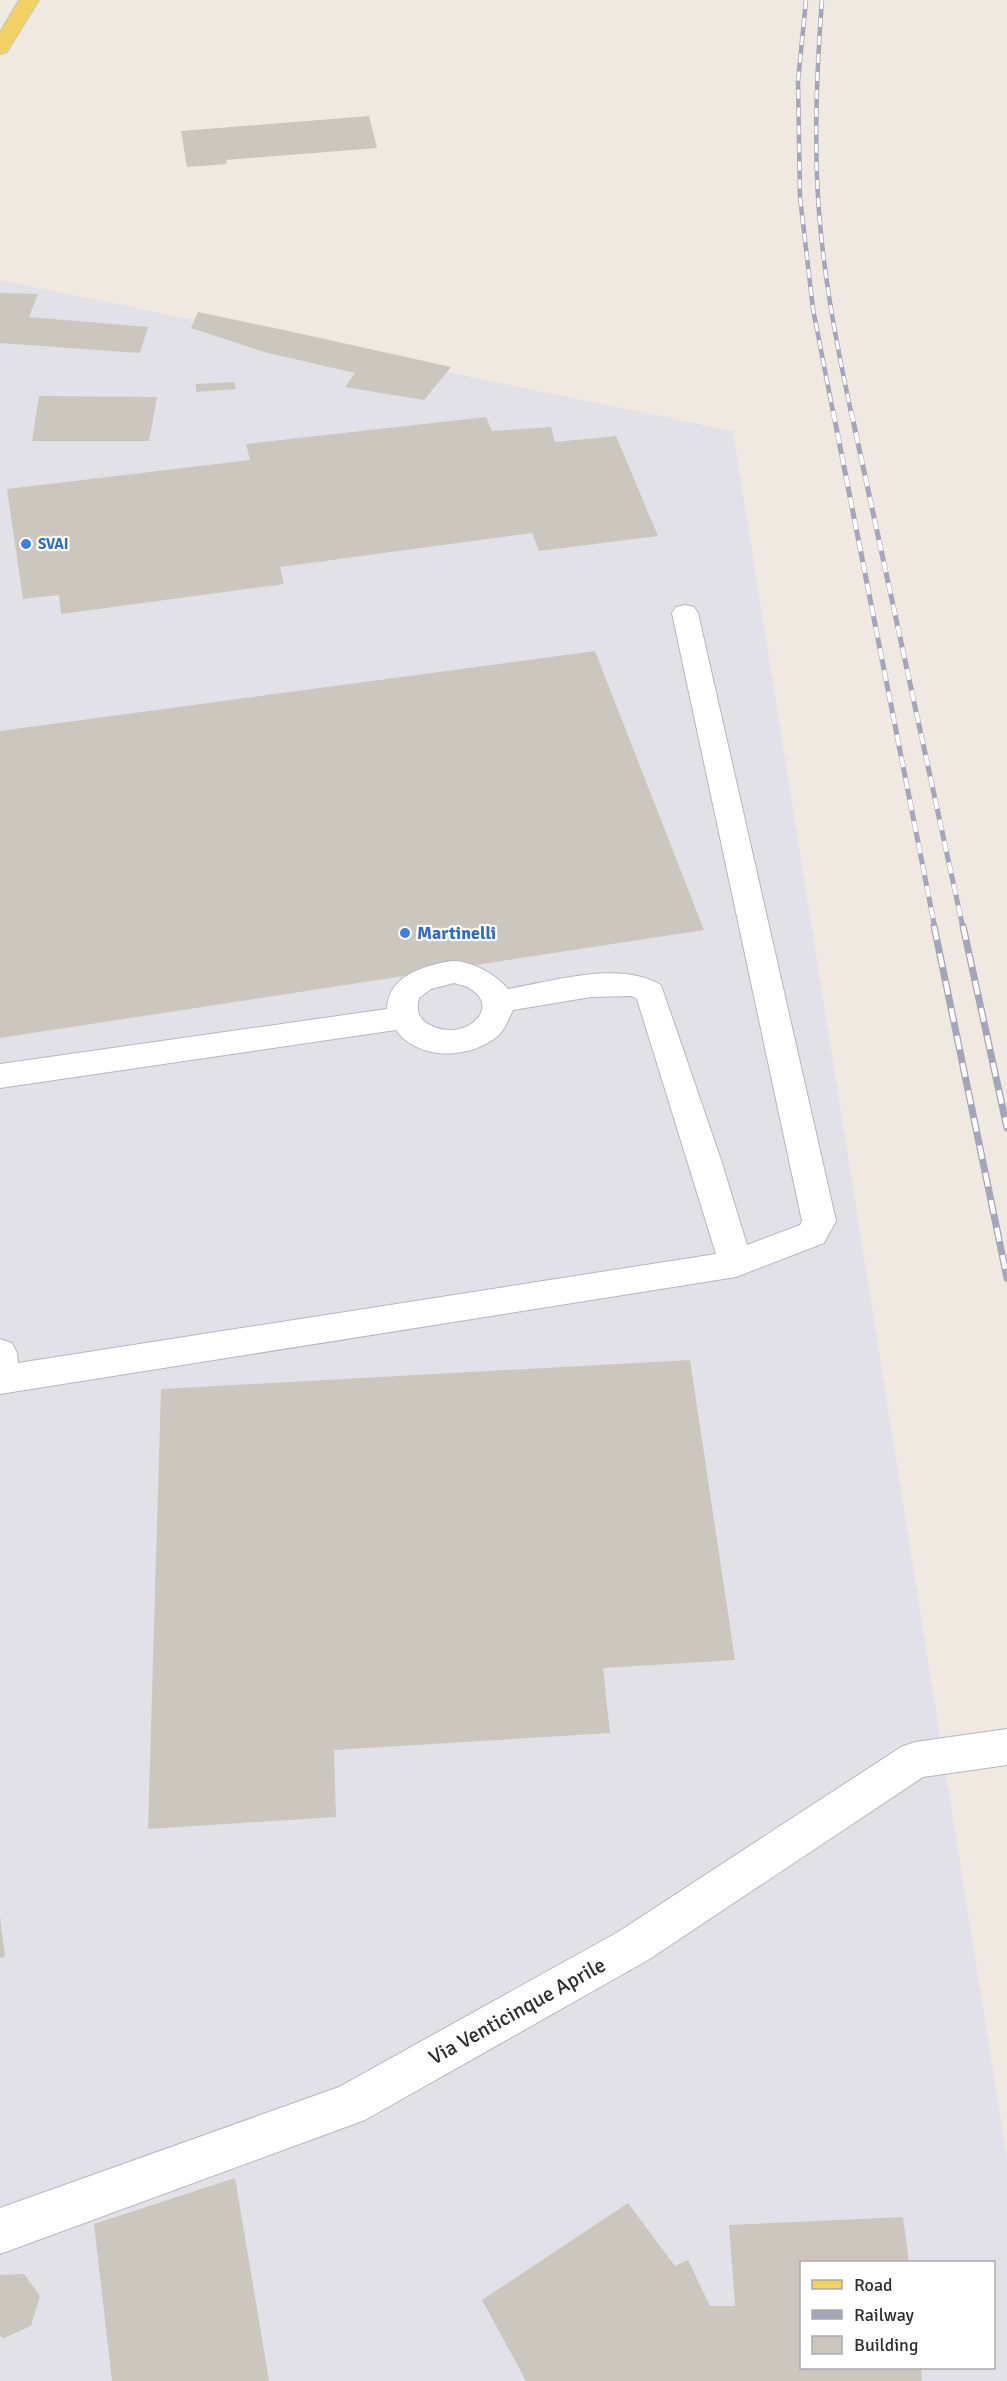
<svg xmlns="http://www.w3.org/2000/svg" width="1007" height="2381" viewBox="0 0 1007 2381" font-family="Signika,sans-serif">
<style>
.industrial{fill:#e3e1e8;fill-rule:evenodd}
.building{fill:#cbc7bf}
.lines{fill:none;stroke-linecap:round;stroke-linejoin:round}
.minor-casing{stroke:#b4b7c1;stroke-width:2}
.major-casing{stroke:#c9c9c9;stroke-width:2}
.minor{fill:#fff;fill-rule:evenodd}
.major{fill:#f2d163;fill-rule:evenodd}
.rail-far2-casing{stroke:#a3a6b8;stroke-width:4.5}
.rail-far1-casing{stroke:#a3a6b8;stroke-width:5}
.rail-casing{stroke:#a3a6b8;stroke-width:7}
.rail-far2{stroke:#fff;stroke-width:3;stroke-dasharray:9;stroke-linecap:butt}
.rail-far1{stroke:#fff;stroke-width:4;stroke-dasharray:11;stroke-linecap:butt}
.rail{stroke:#fff;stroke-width:4.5;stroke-dasharray:14;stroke-linecap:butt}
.shop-dot{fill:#3f7fe0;stroke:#fff;stroke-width:2}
.labels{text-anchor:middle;stroke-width:4.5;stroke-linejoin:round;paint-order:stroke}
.far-shop-label{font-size:15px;font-weight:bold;fill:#366cbe;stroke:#fff;text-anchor:start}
.shop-label{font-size:18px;font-weight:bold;fill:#366cbe;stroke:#fff;text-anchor:start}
.near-street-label{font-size:21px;fill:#2e2e2e;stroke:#fff}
</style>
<rect width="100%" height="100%" fill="#efe9e1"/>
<path class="industrial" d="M0,280l733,151 274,1728v222h-1007zM802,2262h192v106h-192z"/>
<path class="building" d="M369,116l8,32 -151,12 1,4 -40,3 -6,-36z
M0,293l38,1 -9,23 119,10 -8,26 -140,-10z
M198,312l86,18 167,37 -27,33 -79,-13 10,-14 -91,-21 -73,-24z
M234,382l2,7 -40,3v-8z
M39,396l118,1 -8,44h-117z
M486,417l6,14 59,-4 4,15 61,-6 42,100 -119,15 -7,-18 -252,34 4,17 -223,30 -2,-19 -36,4 -16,-110 243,-29 -4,-16z
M595,651l109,279 -704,108v-307z
M690,1360l45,300 -132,8 7,65 -276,17 2,67 -188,12 13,-440z
M0,1917l5,40 -5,1z
M235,2178l34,203h-157l-18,-157z
M628,2203l47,63 13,-6 22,46h25l-6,-81 174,-8 6,45h-108v105l120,1 1,13h-396l-44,-81z
M24,2274l16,22 -9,30 -27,12 -4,-2v-61z"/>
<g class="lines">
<defs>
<path id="minor" d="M685,605l9,2 4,6 138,608 -12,22 -88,34 -736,117v-55l12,4 5,10 1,10 698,-109 -79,-255 -5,-3 -41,1 -78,13c-4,8 -8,19 -14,25 -27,24 -80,27 -103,-5l-396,58v-24l387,-55c1,-27 22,-37 46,-44 7,-2 16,-4 23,-4 20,2 40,14 52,28 45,-8 112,-29 153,-4l60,175 26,85 53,-20 2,-4 -130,-608 4,-6zM454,983c6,2 14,3 18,7 29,19 -8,53 -42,35 -12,-6 -14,-15 -11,-27l12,-9z
M1007,1729v36l-84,12 -275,183 -283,160 -365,134v-46l339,-121 279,-155 283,-185 14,-5z"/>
<path id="major" d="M19,0h20l-32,52 -7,2v-22z"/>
</defs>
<use href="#minor" class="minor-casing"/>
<use href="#major" class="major-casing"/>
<use href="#minor" class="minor"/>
<use href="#major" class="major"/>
<defs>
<path id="rail-far2" d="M806,0l-8,81 2,116 13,112 20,103
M822,0c-5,65 -8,131 -4,196 4,72 18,146 33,216"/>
<path id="rail-far1" d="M833,411l102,517
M851,411l112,517"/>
<path id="rail" d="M934,926l73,352
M963,926l44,202"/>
</defs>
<use href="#rail-far2" class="rail-far2-casing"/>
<use href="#rail-far1" class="rail-far1-casing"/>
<use href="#rail" class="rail-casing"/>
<use href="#rail-far2" class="rail-far2"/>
<use href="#rail-far1" class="rail-far1"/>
<use href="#rail" class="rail"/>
</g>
<g class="shop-dot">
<circle cx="26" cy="544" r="6"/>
<circle cx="405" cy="933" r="6"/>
</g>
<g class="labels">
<g class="far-shop-label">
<text x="38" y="549">SVAI</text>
</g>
<g class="shop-label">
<text x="417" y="939">Martinelli</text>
</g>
<g class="near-street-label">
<text transform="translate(517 2011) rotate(-29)" y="7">Via Venticinque Aprile</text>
</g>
</g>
<rect x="800" y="2261" width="195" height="108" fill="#ffffff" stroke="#ababab" stroke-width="1.5"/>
<rect x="812" y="2280" width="30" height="9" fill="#f2d163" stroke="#ababab" stroke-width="1.5"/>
<text x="854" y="2291" font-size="18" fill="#2e2e2e">Road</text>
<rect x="812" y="2310" width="30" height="9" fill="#a3a6b8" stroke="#ababab" stroke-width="1.5"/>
<text x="854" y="2321" font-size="18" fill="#2e2e2e">Railway</text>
<rect x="812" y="2336" width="30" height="18" fill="#cbc7bf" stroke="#ababab" stroke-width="1.5"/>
<text x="854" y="2351" font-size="18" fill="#2e2e2e">Building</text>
</svg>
